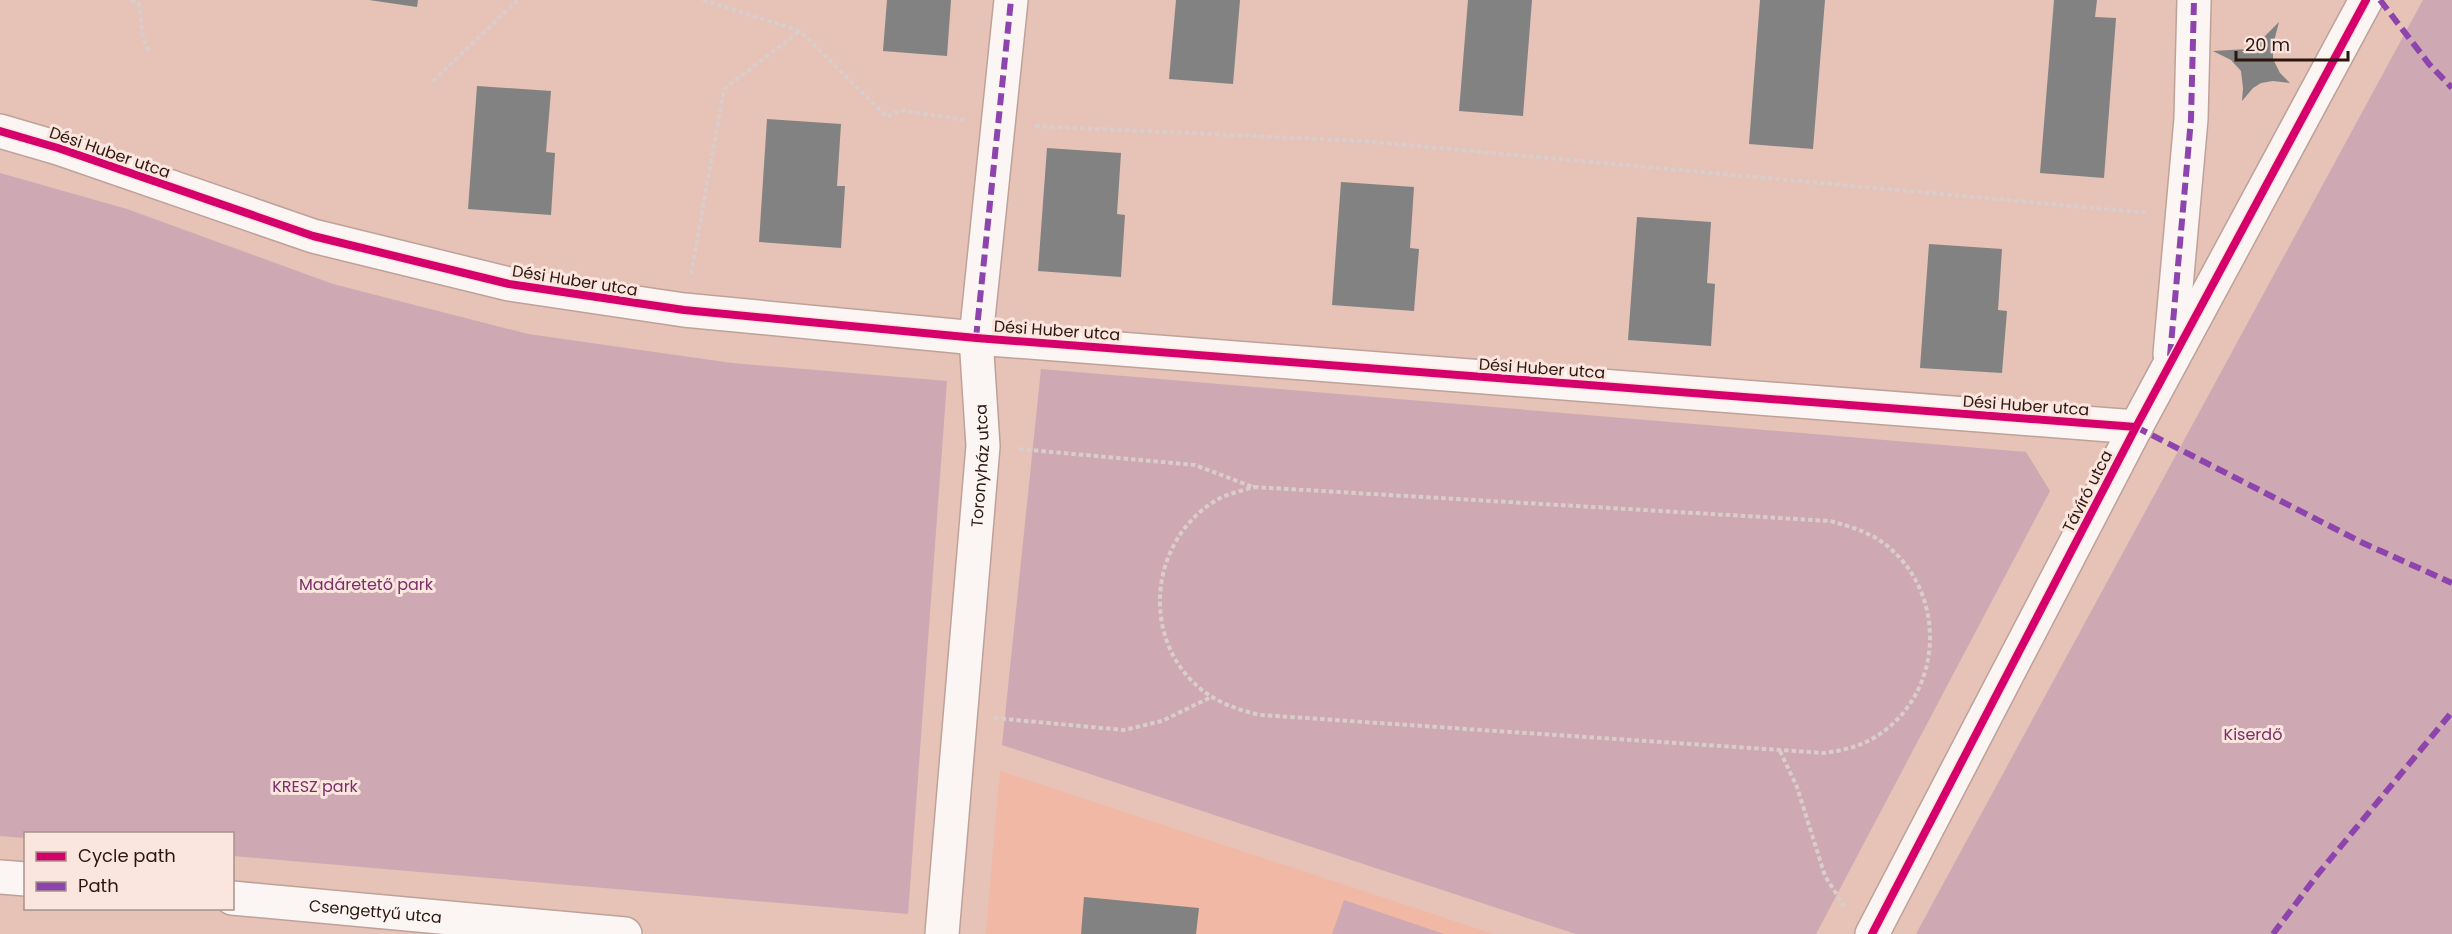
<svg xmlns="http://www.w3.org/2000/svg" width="2452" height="934" viewBox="0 0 2452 934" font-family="Poppins,sans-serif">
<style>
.built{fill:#f0b8a5}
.green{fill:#cea8b2}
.building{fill:#818281}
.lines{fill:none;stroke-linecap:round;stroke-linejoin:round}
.minor-casing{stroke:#bea299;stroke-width:36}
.path{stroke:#d9cecb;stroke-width:4;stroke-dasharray:4.5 3;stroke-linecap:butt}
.minor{stroke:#fbf6f4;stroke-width:33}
.quiet{stroke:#8e44ad;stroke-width:6;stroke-dasharray:12 6;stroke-linecap:butt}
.cycleway-casing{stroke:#fae6df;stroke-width:11}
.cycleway{stroke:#d6006c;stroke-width:8}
.labels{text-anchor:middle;stroke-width:6;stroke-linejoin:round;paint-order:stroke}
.street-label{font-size:16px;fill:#2d160e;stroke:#fae6df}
.park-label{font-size:16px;fill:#7c2e67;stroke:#fae6df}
</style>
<rect width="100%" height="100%" fill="#e6c2b7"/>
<path class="built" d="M1000,771l493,163h-507z"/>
<path class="green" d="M2423,0h29v934h-536z
M0,173l127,36 206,75 195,50 204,29 215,18 -39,533 -675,-58 -1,-22h-206l-1,4 -25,-2z
M1041,369l985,83 24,39 -234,443h-240l-574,-189z
M1344,900l100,34h-112z"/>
<path class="building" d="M369,0h49l-1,7z
M887,0h64l-4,56 -64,-5z
M1176,0h64l-7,84 -64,-5z
M1468,0h64l-9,116 -64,-5z
M1760,0h65l-12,149 -64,-5z
M2054,0h43l-2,17 21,1 -12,160 -64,-5z
M2279,22l-6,23v14l7,14 10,10 -17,-2 -12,2 -8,5 -11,13 1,-13 -2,-17 -10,-11 -18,-9 35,-2 10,-6z
M477,86l74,5 -5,61 9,1 -4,62 -83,-6z
M767,119l74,5 -4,62h8l-4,62 -82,-6z
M1047,148l74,5 -4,61 8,1 -4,62 -83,-6z
M1341,182l73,5 -4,61 9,1 -5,62 -82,-6z
M1637,217l74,5 -4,61 8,1 -4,62 -83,-6z
M1929,244l73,5 -4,61 9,1 -5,62 -82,-5z
M1084,897l115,11 -3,26h-115z"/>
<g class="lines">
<defs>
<g id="minor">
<path d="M0,131l58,17 255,88 196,48 175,26 292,28 1160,89"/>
<path d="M2170,354l21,-235 3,-119"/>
<path d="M0,877l26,2"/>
<path id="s1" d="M232,898l393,36"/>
<path id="s2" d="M942,934l41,-488 -7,-108 35,-338"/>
<path d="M1872,934l264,-507 230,-427"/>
</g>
</defs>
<use href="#minor" class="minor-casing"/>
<path class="path" d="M131,0l8,4 3,29 7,20
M703,0l97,31 87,86 13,-7 65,10
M433,81l85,-81
M1035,126l327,15 787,72
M691,274l33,-185 76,-58
M1019,449l176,16 58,22
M1254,487l576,34c23,6 45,13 62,29 59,54 48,154 -24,191 -14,7 -29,10 -44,12l-564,-38c-26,-6 -50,-15 -69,-35 -50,-52 -38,-141 24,-179 11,-7 26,-10 39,-14z
M994,718l130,12 38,-9 49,-24
M1780,751l17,36 28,89 21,33"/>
<use href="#minor" class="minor"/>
<path class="quiet" d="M2380,0l49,64 23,24
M976,338l35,-338
M2170,356l21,-237 3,-119
M2136,427l227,116 89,40
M2273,934l45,-60 134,-162"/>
<defs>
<path id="cycleway" d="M0,131l58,17 255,88 196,48 175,26 292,28 1160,89
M1872,934l264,-507 230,-427"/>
</defs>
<use href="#cycleway" class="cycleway-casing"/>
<use href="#cycleway" class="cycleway"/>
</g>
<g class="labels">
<g class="street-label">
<text transform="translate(110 152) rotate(19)" y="6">Dési Huber utca</text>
<text transform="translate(575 280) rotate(9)" y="6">Dési Huber utca</text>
<text transform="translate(1057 330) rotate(4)" y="6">Dési Huber utca</text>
<text transform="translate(1542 368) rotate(4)" y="6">Dési Huber utca</text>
<text transform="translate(2026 405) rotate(4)" y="6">Dési Huber utca</text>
<text dy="6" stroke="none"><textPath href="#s2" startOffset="470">Toronyház utca</textPath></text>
<text transform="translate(2087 491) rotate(-63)" y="6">Távíró utca</text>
<text dy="6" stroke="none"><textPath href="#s1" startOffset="144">Csengettyű utca</textPath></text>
</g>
<g class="park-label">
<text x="366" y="590">Madáretető park</text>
<text x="2253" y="740">Kiserdő</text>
<text x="315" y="792">KRESZ park</text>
</g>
</g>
<rect x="24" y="832" width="210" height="78" fill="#fae6df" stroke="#a8938b" stroke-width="1.5"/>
<rect x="36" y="852" width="30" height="9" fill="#d6006c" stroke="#a8938b" stroke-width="1.5"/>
<text x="78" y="862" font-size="18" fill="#2d160e">Cycle path</text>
<rect x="36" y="882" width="30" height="9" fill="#8e44ad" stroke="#a8938b" stroke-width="1.5"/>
<text x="78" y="892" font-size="18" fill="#2d160e">Path</text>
<path d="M2236 51v9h112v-9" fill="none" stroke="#2d160e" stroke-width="3"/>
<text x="2245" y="51" font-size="18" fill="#2d160e" stroke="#fae6df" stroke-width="4.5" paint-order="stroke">20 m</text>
</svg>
